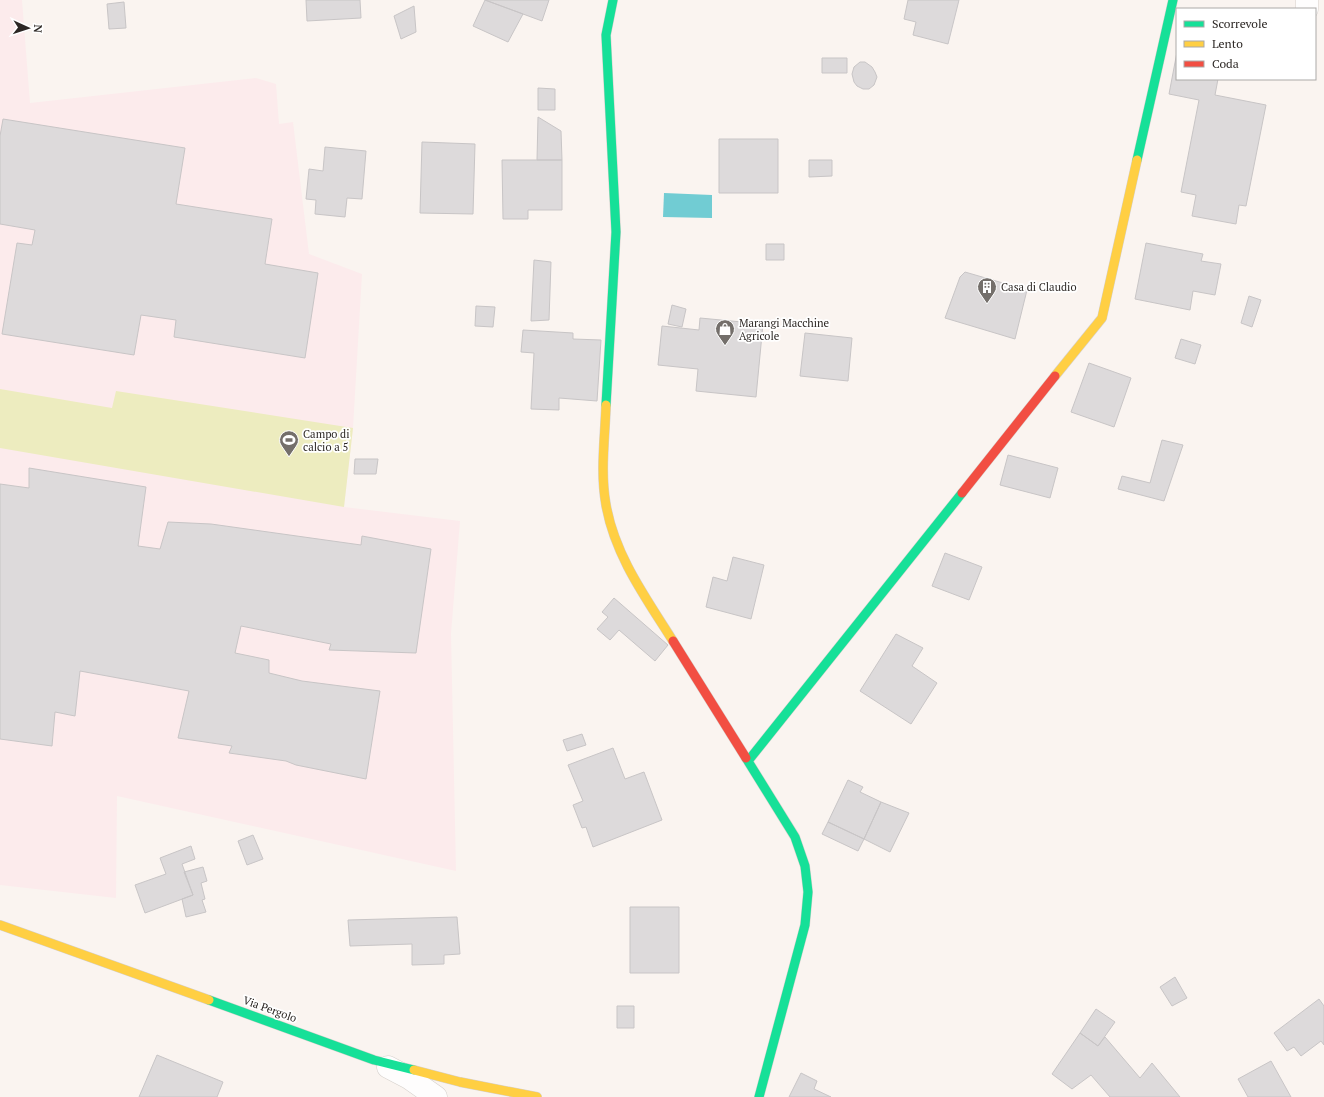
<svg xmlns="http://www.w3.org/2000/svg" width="1324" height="1097" viewBox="0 0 1324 1097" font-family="'PT Serif',serif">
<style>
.education{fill:#fcebec}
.green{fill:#edecbf}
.water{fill:#71ccd3}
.building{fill:#dddadb;stroke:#c8c5c6}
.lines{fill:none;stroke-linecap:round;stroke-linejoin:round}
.street-casing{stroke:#d5d0cc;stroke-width:23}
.fast-casing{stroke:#d5d0cc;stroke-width:10}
.slow-casing{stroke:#d5d0cc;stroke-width:10}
.jam-casing{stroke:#d5d0cc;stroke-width:10}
.street{stroke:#fefdfd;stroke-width:22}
.fast{stroke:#16e098;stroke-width:9}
.slow{stroke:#ffcf43;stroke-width:9}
.jam{stroke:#f24e42;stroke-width:9}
.labels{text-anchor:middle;stroke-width:3.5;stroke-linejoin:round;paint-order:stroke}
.poi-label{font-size:11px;fill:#2c2724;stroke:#fff;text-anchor:start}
.street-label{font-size:11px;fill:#2c2724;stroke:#fff}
</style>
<rect width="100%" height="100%" fill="#faf4f0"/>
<path class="education" d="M0,0h22l8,103 226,-25 20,6 3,40 14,-2 16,132 53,20 -9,154 -9,79 116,14 -9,113 5,237 -339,-75 -1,102 -116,-13z"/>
<path class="green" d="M0,389l112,19 4,-17 237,37 -9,79 -344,-59z"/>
<path class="water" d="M664,193l48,2v23l-49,-1z"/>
<path class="building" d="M306,0h54l1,18 -54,3z
M485,0h64l-7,21z
M485,0l38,14 -15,28 -35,-16z
M908,0h51l-11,44 -35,-9 3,-13 -12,-3z
M124,2l2,26 -17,1 -2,-25z
M414,6l2,26 -15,7 -7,-23z
M1177,52v27h41l-3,16 51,10 -20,101 -7,-1 -3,19 -44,-8 4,-21 -15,-3 18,-92 -30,-6z
M822,58h25v15h-25z
M860,62h5l7,5 3,5 2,5 -3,8 -5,4h-6l-6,-3 -3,-4 -2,-8 2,-7z
M538,88l17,1v21h-17z
M538,117l23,14 1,29h-25z
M3,119l182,29 -9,56 96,15 -7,45 53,9 -13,85 -131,-21 2,-17 -35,-5 -7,40 -132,-21 15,-91 15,2 3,-15 -35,-6v-88z
M719,139h59v54h-59z
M422,142l53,2 -2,70 -53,-1z
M325,147l41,4 -4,48 -15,-1 -2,19 -30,-3 1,-14 -10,-1 3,-30 14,2z
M502,160h60v50h-34v9h-25z
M809,160h23v16l-23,1z
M1146,243l57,11 -2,7 20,3 -6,31 -22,-4 -3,19 -55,-11z
M766,244h18v16h-18z
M534,260l17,2 -2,58 -18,1z
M965,272l62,18 -12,49 -70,-21 15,-41z
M1249,296l12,4 -9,27 -11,-4z
M672,305l14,4 -4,18 -14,-3z
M476,306l19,1 -2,20 -18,-1z
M700,318l63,6 -7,73 -60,-6 2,-22 -40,-4 4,-39 37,4z
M523,330l50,3v6l28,1 -4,61 -38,-3v12l-28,-1 3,-56 -13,-1z
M805,333l47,5 -4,43 -48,-5z
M1181,339l20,6 -6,19 -20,-6z
M1089,363l42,15 -17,49 -43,-15z
M1162,440l21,5 -19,56 -46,-12 4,-13 28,7z
M1008,455l50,13 -8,30 -50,-13z
M355,459h23l-2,15h-22z
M29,468l117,19 -8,59 22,3 8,-27 43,2 150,21 1,-9 69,13 -15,104 -87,-3 2,-6 -90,-18 -6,27 34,7v13l33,8 78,10 -14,88 -70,-14 -10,-4 -57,-8 3,-7 -54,-8 11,-47 -109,-20 -5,45 -20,-4 -3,34 -52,-7v-255l29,4z
M945,553l37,14 -13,33 -37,-14z
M733,557l31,8 -13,54 -45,-12 7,-30 14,4z
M614,598l54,47 -13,16 -36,-31 -9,10 -13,-11 11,-12 -6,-5z
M896,634l27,14 -11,18 25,17 -26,41 -51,-33z
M582,734l4,11 -19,6 -4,-11z
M613,748l12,31 19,-7 18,48 -69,27 -7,-20 -4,1 -9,-23 10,-4 -15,-36z
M848,780l15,7 -3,5 21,10 -17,37 -36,-17z
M881,802l28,11 -19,39 -26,-13z
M828,822l36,17 -6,12 -36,-17z
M253,835l10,24 -16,6 -9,-24z
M191,846l4,13 -13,5 11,31 -48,18 -10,-28 31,-11 -6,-16z
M203,867l4,14 -6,2 4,16 -3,1 4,12 -20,5 -4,-18 11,-4 -9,-23z
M630,907h49v66h-49z
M457,917l3,37 -16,1v9l-32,1v-21l-62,2 -2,-26z
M1175,977l12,21 -15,8 -12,-19z
M1319,999l5,7v39l-3,-4 -20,15 -7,-9 -7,4 -13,-18z
M617,1006h17v22h-17z
M1096,1009l19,13 -17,24 -18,-13z
M1080,1033l18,13 7,-9 35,41 12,-15 28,34h-70l-19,-22 -19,14 -20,-15z
M157,1055l66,27 -6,15h-78z
M1271,1061l20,36h-43l-10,-18z
M801,1073l16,8 -3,8 17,8h-42z"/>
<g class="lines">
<defs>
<path id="street" d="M1307,9v-9
M388,1067l21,11 27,19"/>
<path id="fast" d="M1137,160l36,-160
M606,405l10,-173 -10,-197 7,-35
M746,758l49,79 10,29 3,26 -3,33 -46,172
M748,761l214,-268
M209,1000l165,60 40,10"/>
<path id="slow" d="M1055,376l47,-58 35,-158
M606,405c-1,33 -6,67 0,100 9,51 40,93 67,136
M0,925l209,75
M414,1070l46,12 77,15"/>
<path id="jam" d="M962,493l93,-117
M673,641l73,117"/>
</defs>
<use href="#street" class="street-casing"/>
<use href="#fast" class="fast-casing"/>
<use href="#slow" class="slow-casing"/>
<use href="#jam" class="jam-casing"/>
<use href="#street" class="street"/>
<use href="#fast" class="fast"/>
<use href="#slow" class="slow"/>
<use href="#jam" class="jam"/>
</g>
<defs>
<symbol id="building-pin" viewBox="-11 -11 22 30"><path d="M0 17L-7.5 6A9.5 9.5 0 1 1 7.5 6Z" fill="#746f6b" stroke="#fff"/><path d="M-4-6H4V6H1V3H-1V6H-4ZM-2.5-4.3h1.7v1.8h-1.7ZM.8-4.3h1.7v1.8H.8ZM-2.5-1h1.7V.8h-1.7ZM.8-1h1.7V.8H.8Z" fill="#fff"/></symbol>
<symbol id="shop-pin" viewBox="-11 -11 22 30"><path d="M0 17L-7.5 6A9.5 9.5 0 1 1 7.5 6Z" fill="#746f6b" stroke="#fff"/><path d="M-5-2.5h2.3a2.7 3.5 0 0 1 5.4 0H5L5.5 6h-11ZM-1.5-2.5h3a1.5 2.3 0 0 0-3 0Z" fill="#fff"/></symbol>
<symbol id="stadium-pin" viewBox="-11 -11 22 30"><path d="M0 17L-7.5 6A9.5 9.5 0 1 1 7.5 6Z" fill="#746f6b" stroke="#fff"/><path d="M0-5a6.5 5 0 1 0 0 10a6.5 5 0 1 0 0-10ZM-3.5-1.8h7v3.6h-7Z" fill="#fff"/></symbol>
</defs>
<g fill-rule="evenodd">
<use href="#building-pin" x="976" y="276" width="22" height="30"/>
<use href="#shop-pin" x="714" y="318" width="22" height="30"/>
<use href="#stadium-pin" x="278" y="429" width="22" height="30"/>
</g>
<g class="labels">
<g class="poi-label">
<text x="1001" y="291">Casa di Claudio</text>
<text x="739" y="327">Marangi Macchine<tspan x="739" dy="13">Agricole</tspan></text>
<text x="303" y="438">Campo di<tspan x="303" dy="13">calcio a 5</tspan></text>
</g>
<g class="street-label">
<text transform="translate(270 1009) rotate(20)" y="4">Via Pergolo</text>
</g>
</g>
<rect x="1176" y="8" width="140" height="72" fill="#ffffff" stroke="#aba9a7"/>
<rect x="1184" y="21" width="20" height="6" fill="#16e098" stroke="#aba9a7"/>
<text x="1212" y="28" font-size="12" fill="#2c2724">Scorrevole</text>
<rect x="1184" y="41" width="20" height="6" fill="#ffcf43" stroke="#aba9a7"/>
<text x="1212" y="48" font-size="12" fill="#2c2724">Lento</text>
<rect x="1184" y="61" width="20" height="6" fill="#f24e42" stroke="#aba9a7"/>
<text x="1212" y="68" font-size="12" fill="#2c2724">Coda</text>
<g transform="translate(28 28) rotate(93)" stroke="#ffffff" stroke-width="3" paint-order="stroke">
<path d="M0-3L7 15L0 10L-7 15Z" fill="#2c2724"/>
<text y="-6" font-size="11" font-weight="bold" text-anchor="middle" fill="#2c2724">N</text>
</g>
</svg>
